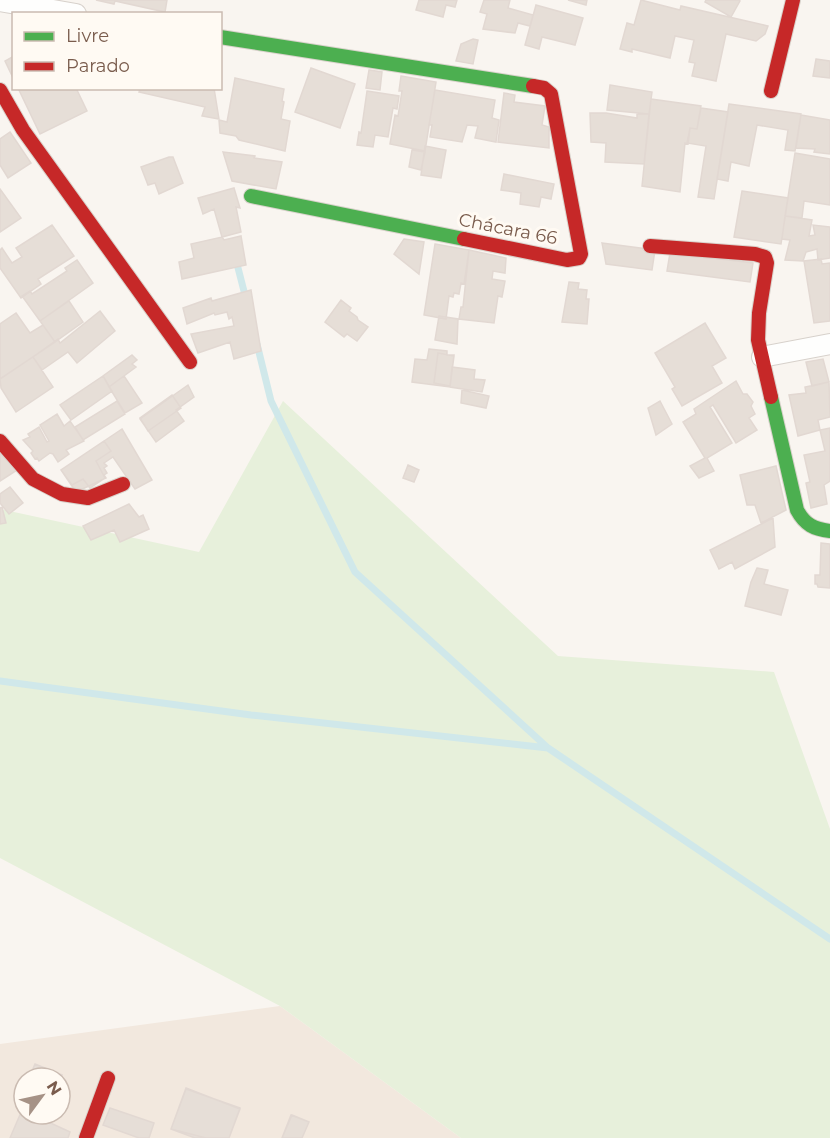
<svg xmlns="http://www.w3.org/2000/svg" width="830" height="1138" viewBox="0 0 830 1138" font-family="Montserrat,sans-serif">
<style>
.residential{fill:#f2e8de;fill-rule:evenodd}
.green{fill:#e7f0db}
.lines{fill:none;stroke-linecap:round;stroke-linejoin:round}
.stream{stroke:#d0e8ea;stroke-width:7}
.building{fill:#e6ded7;stroke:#e2d8d2;stroke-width:1.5}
.street-casing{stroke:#d7d1cb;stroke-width:22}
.fast-casing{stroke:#d9d2cb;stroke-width:16}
.jam-casing{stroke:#d9d2cb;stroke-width:16}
.street{stroke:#fefefd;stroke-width:20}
.fast{stroke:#4caf50;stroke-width:14}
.jam{stroke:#c62828;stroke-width:14}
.labels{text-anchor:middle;stroke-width:6;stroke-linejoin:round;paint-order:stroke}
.street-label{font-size:18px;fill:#7a5c4d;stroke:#fffaf3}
</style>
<rect width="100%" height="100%" fill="#f9f5f0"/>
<path class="residential" d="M280,1006l181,132h-461v-94zM24,1078h36v36h-36z"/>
<path class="green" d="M283,401l275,255 216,16 56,157v309h-369l-181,-132 -280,-148v-349l199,43z"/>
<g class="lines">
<path class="stream" d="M236,260l10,39
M257,344l14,57 84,171 193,176
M0,681l251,34 297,33 282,191"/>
</g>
<path class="building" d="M96,0h71l-2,12 -50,-11 -1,3z
M419,0h38l-2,7 -9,-2 -3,12 -27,-7z
M484,0h26l-2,8 25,7 -3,11 -12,-3 -3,10 -32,-4 4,-15 -7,-2z
M568,0h19l-1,5z
M641,0l39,10 1,-4 87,20 -3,8 -9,7 -30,-7 -10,47 -24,-5 3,-13 -6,-1 5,-22 -19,-4 -5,22 -38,-9v3l-12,-3 7,-26 7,2z
M706,0h33l1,1 -9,16 -26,-15z
M536,5l47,13 -8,27 -33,-8 -3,12 -14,-4z
M473,39l5,1 -5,24 -17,-3 5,-17z
M14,56v24l-9,-19z
M816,59l14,2v17l-17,-2z
M311,68l44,16 -15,44 -45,-16z
M369,70l13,2 -2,18 -14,-2z
M401,76l35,6 -11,69 -35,-7 5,-29 3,1 4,-25h-3z
M235,78l49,11 -2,12 2,1 -3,17 9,2 -5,30 -46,-11 -3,-4 -16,-3 -1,-13 8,2z
M610,85l42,7 -3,22 -42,-4z
M18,88h58l11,23 -47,23z
M214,88l5,31 -17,-3 3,-9 -66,-15 1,-2 -8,-2z
M435,90l60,10 -3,18 7,2 -3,22 -21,-4 3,-12 -11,-1 -5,17 -32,-5 2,-12h-3z
M367,91l32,5 -2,13 -4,-1 -5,29 -13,-2 -2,12 -16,-2 2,-13 2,1z
M504,93l11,2 -1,7 31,4 -3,19 7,2v21l-51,-6z
M651,99l50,7 -4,23 -7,-1 -2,16 -3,-1 -5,49 -38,-6z
M729,104l72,10 -6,37 -10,-1 3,-20 -31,-5 -8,41 -18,-4 -3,19 -11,-2z
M701,108l27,4 -14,87 -16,-2 8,-51 -19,-3 3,-15 7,1z
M590,113h16l31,5v-4h12l-5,50 -39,-2 1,-19 -15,-1z
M801,115l29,5v34l-16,-2 1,-3 -19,-1z
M10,132l21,31 -23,15 -8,-13v-26z
M425,146l21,4 -5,28 -20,-3z
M412,150l13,2 -4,18 -12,-3z
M223,152l32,4 -1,2 28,4 -6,27 -44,-8z
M795,153l35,6v46l-26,-4 -2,17 -17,-2z
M169,157h4l10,26 -24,11 -4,-11 -7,2 -7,-18z
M504,174l50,10 -3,15 -10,-2 -2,10 -19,-3 1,-11 -20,-3z
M234,188l6,20 -4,-1 5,25 -19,5 -8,-28 -11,5 -5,-16z
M0,189l21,29 -21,14z
M742,191l46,7 -7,46 -47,-7z
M785,216l27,4 -3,16 6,-1 -2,-10 17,2v31l-12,2 -1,-11 -11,3 -3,9 -18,-1 5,-20 -8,-1z
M52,225l22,31 -36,23 3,5 -20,14 -21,-30v-18l2,-2 10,15 10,-6 -6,-9z
M241,236l5,29 -64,14 -3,-17 15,-4 -3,-14 31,-7 2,3z
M404,239l20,3 -5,32 -25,-20z
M602,243l53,7 -3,20 -46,-6z
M435,244l34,6 -5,34 -3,-1 -2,11 -5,-1 -1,4 -4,-1 -3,23 -22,-4z
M469,250l37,8 -1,15 -12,-2 -1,8 13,2 -3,16 -4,-1 -4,27 -35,-4 2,-12h2z
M670,253l83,10 -3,19 -83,-11z
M821,259l1,5 8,-1v58l-16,2 -10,-62z
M77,260l16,23 -53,38 -18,-25 8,-5 2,3 35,-23 -2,-3z
M569,282l10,1 -1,6 9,1 -1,9h3l-2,25 -25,-2z
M251,290l10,61 -27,8 -4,-17 -32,11 -7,-19 43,-8 -2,-9 -3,2 -2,-7 -12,3 -1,-2 -27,11 -4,-16 28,-10 1,3z
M341,300l10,8 -2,3 8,6 1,3 10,7 -11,14 -10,-7 -3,3 -19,-15z
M69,301l14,21 -28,20 -15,-21z
M100,311l15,20 -38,32 -9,-11 -26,18 -9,-13 25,-18 2,4z
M16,313l14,20 13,-8 12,17 -55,37v-55z
M439,316l19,3 -1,25 -22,-4z
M705,323l21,35 -14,8 10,17 -40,23 -10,-17 3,-2 -20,-34z
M429,349l18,2v4h7l-4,32 -38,-5 3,-23 12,1z
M438,353l16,3 -4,30 -16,-3z
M132,355l5,5 -5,4 4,3 -27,20 -6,-11z
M33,357l20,30 -37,25 -15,-24 -1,-9z
M823,359l6,23 -17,4 -6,-24z
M452,367l23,3 -1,9 11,1 -3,12 -32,-5z
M103,376l9,15 -41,29 -11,-15z
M124,376l18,27 -17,10 -16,-26z
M736,381l7,13h4l6,8 -2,4 4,8 -6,4 8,12 -21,13 -23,-38 -3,2 22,36 -25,15 7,13 -15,7 -9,-12 15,-8 -22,-36 13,-8 -2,-5z
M829,382l1,35 -12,3 2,10 -22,6 -9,-41 17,-2 -1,-6z
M188,385l6,12 -18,13 8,11 -28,21 -16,-23z
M462,390l27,6 -3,12 -25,-5z
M172,395l9,13 -33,23 -8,-13z
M117,401l8,13 -42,26 -8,-13z
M660,401l12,23 -16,11 -8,-27z
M57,414l7,12 6,-5 14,20 -18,9 3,4 -11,8 -5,-8 -3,-1 -11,8 -2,-3 -2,1 -4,-6 2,-2 -10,-11 7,-3 -2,-3 11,-7 8,15 2,-1 -9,-16z
M830,428v53l-6,4 3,19 -16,4 -5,-25 4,-1 -6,-27 21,-4 -5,-21z
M122,429l30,51 -17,9 -22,-32 -9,6 3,3 -3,2 3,5 -3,2 2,3 -30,14 -15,-22z
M104,441l7,10 -15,10 9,17 -15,10 -7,-9 -11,6 -11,-15z
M0,453l17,17 -17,11z
M408,465l11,5 -5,12 -11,-4z
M776,466l10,44 -25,13 -6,-18h-8l-7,-30z
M10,487l13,16 -14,11 -9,-11v-9z
M129,504l10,13 4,-2 6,14 -29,13 -6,-12 -23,10 -8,-14z
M2,507l4,16 -6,1v-16z
M773,518l2,29 -40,22 -3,-7 -13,7 -9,-19z
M821,543l9,1v44l-12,-1 -1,-3h-2v-9h5z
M757,568l11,2 -4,14 24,6 -7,25 -36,-9 6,-24z
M35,1064l27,11 -2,4 -31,-1z
M186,1088l54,21 -11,29h-34l-24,-9z
M186,1089l54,19 -11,30h-23l-35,-9z
M110,1108l44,15 -5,15h-10l-36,-13z
M22,1110l2,4h7l39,18 -2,6h-58z
M291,1115l18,7 -7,16h-20z
M292,1115l17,7 -7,16h-20z"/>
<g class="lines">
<defs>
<path id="street" d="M0,1l76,13
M762,357l68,-13"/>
<path id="fast" d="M220,37l313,49
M251,196l213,43
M771,397l26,113c8,15 17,19 33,21"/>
<path id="jam" d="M0,90l23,40 167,232
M771,91l22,-91
M464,239l103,21 12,-2 2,-4 -30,-160 -7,-6 -11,-2
M650,246l105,8 10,3 2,6 -8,50 -1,27 13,57
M0,441l33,38 29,15 26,4 35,-14
M86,1138l22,-60"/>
</defs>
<use href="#street" class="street-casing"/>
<use href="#fast" class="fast-casing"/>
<use href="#jam" class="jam-casing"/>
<use href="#street" class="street"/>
<use href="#fast" class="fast"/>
<use href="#jam" class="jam"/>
</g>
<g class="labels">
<g class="street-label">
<text transform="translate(508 229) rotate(11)" y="6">Chácara 66</text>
</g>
</g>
<rect x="12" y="12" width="210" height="78" fill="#fffaf3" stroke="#cabbb1" stroke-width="1.5"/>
<rect x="24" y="32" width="30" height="9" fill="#4caf50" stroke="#cabbb1" stroke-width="1.5"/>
<text x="66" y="42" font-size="18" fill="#7a5c4d">Livre</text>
<rect x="24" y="62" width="30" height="9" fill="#c62828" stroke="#cabbb1" stroke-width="1.5"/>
<text x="66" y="72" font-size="18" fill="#7a5c4d">Parado</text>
<g transform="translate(42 1096) rotate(57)"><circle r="28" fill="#fffaf3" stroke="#cabbb1" stroke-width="1.5"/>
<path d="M0-4.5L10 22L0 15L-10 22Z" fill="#a69286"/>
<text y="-9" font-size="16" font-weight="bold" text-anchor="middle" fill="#7a5c4d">N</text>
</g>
</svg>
